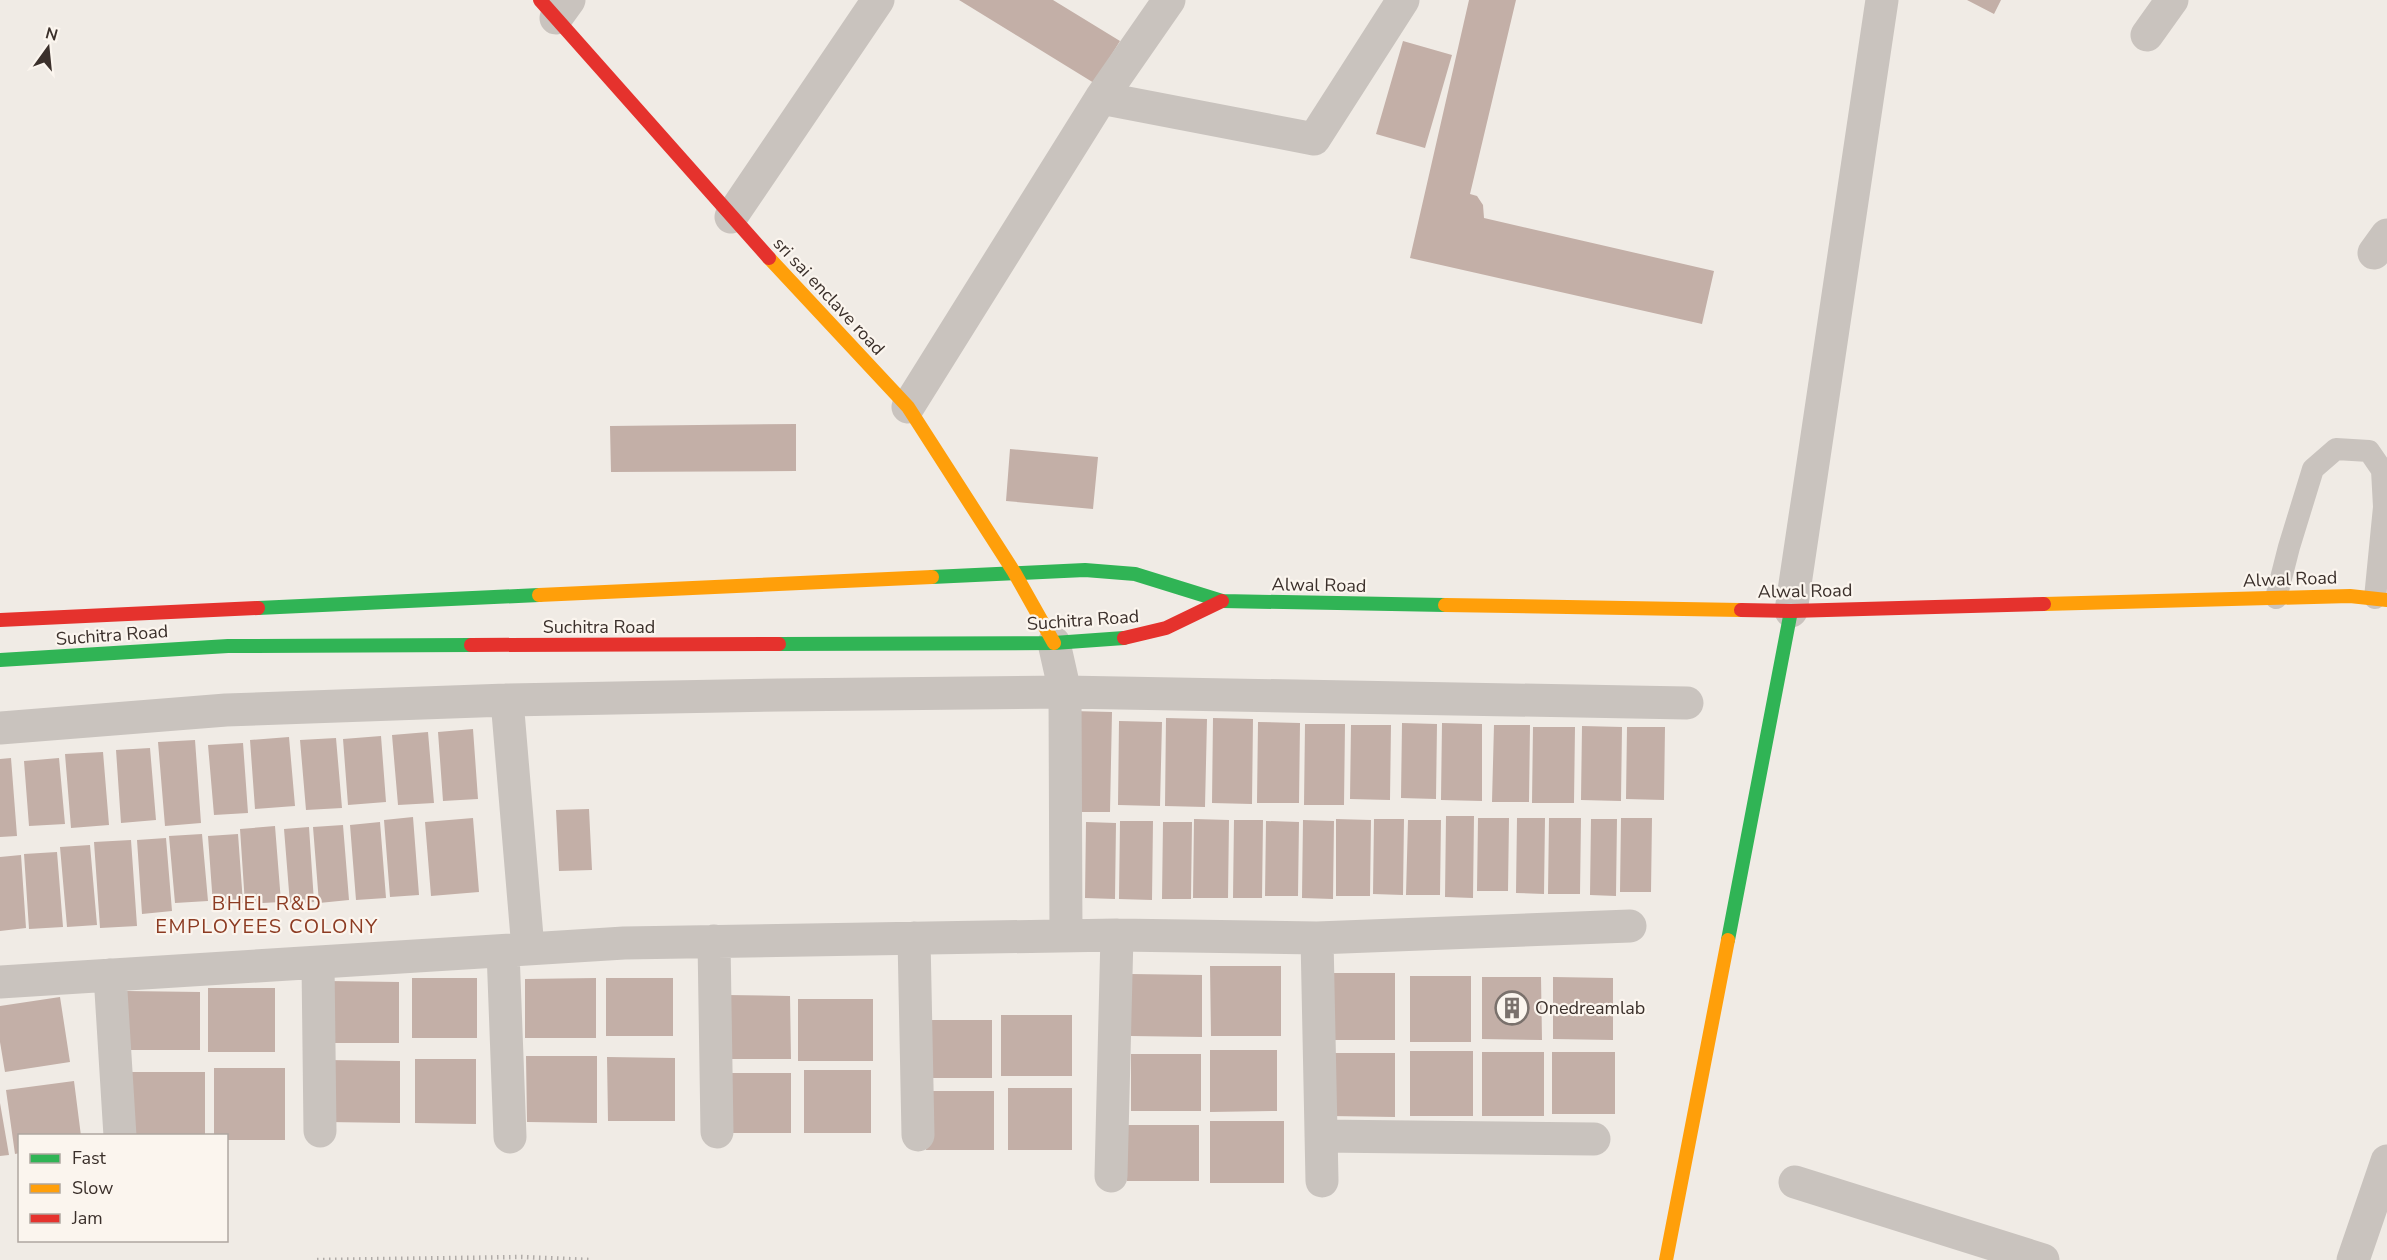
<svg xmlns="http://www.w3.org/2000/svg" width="2387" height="1260" viewBox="0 0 2387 1260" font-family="'Nunito Sans',sans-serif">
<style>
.building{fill:#c3afa7}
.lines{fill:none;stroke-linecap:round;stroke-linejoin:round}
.lane{stroke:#c9c3be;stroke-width:22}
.street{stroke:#c9c3be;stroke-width:33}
.fast{stroke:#30b455;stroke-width:14}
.slow{stroke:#ff9f0a;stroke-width:14}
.jam{stroke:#e5322d;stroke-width:14}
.rail{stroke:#b1aca8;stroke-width:4.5;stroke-dasharray:1.5 4.5;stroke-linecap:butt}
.labels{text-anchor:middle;stroke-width:4.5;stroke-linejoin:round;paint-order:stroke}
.street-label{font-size:18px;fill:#3b302b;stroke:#fbf5ee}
.poi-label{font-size:18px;fill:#3b302b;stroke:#fbf5ee;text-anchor:start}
.neighbourhood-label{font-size:20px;letter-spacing:1.5px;fill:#8c3b22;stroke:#fbf5ee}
</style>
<rect width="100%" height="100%" fill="#f0ebe5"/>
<path class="building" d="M959,0h94l67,41 -26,42z
M1469,0h47l-46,194 7,2 6,9 1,13 230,53 -12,53 -292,-66z
M1967,0h34l-7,14z
M1403,41l49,14 -27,93 -49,-14z
M796,424v47l-185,1 -1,-46z
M1010,449l88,8 -5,52 -87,-8z
M1072,711l40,1 -2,100h-39z
M1166,718l41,1 -2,88 -40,-1z
M1213,718l40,1 -1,85 -40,-1z
M1119,721l43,1 -2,84 -42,-1z
M1258,722l42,1 -1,80h-42z
M1402,723l35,1 -1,75 -35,-1z
M1442,723l40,1v77l-41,-1z
M1305,724h40l-1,81h-40z
M1351,725h40l-1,75 -40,-1z
M1494,725h36l-1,77h-37z
M1582,726l40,1 -1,74 -40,-1z
M1533,727h42l-1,76h-42z
M1627,727h38l-1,73 -38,-1z
M473,729l5,70 -35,2 -5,-69z
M428,732l6,71 -36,2 -6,-70z
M381,736l5,66 -38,3 -5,-66z
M289,737l6,69 -40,3 -5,-69z
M336,738l6,70 -36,2 -6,-70z
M195,740l6,83 -36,3 -7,-84z
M243,743l5,70 -34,2 -6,-70z
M150,748l6,72 -35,3 -5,-73z
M103,752l6,73 -38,3 -6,-74z
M11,758l6,78 -17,1v-78z
M59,758l6,66 -36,2 -5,-65z
M589,809l3,61 -33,1 -3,-61z
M1446,816h28l-1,82 -28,-1z
M413,817l6,78 -29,2 -6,-77z
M473,818l6,74 -48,4 -6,-74z
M1478,818h31l-1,73h-31z
M1517,818h28l-1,76 -28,-1z
M1549,818h32l-1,76h-32z
M1621,818h31l-1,74h-31z
M1194,819l35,1 -1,78h-35z
M1336,819l35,1 -1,76h-34z
M1374,819h30l-1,76 -30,-1z
M1591,819h26l-1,77 -26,-1z
M1234,820h29l-1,78h-29z
M1303,820l31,1 -1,78 -31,-1z
M1408,820h33l-1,75h-34z
M1120,821h33l-1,79 -33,-1z
M1266,821l33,1 -1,74h-33z
M380,822l6,76 -30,2 -6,-75z
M1086,822l30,1 -1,76 -30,-1z
M1163,822h29l-1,77h-29z
M343,825l6,75 -30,3 -6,-76z
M275,826l6,76 -36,2 -5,-75z
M309,827l5,75 -24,2 -6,-75z
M202,834l6,67 -33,2 -6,-67z
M238,834l5,69 -30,2 -5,-69z
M166,838l6,73 -30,3 -5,-74z
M131,840l6,86 -37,2 -6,-86z
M90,845l7,80 -30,2 -7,-80z
M57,852l6,75 -34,2 -5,-75z
M21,855l5,73 -26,3v-74z
M1210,966h71v70h-70z
M1330,973h65v67h-65z
M1131,974l71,1v62l-71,-1z
M1410,976h61v66h-61z
M1482,977h59l1,63 -60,-1z
M1553,977l60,1v62l-60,-1z
M412,978h65v60h-65z
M596,978v60h-71v-59z
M606,978h67v58h-67z
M328,981l71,1v61h-71z
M208,988h67v64h-67z
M127,991l73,1v58h-74z
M726,995l64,1 1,63h-64z
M60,997l10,65 -65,10 -5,-30v-36z
M798,999h75v62h-75z
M1001,1015h71v61h-71z
M926,1020h66v58h-66z
M1210,1050h67v61l-67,1z
M1410,1051h63v65h-63z
M1482,1052h62v64h-62z
M1552,1052h63v62h-63z
M1330,1053h65v64l-65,-1z
M1131,1054h70v57h-70z
M526,1056h71v67l-70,-1z
M607,1057l68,1v63h-67z
M415,1059h61v65l-61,-1z
M326,1060l74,1v62l-74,-1z
M214,1068h71v72h-59v-4h-12z
M804,1070h67v63h-67z
M128,1072h77v64h-77z
M725,1073h66v60h-66z
M74,1081l7,55h-61v17l-5,1 -9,-64z
M1008,1088h64v62h-64z
M926,1091h68v59h-68z
M0,1103l9,52 -9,1z
M1210,1121h74v62h-74z
M1127,1125h72v56h-72z"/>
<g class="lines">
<path class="lane" d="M2276,598l13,-51 24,-78 23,-20 33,2 13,19 2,37 -9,91"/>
<path class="street" d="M556,18l13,-18
M2147,35l25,-35
M1101,98l213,41 89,-139
M731,217l147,-217
M2374,253l13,-18
M908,407l193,-309 68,-98
M1791,611l91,-611
M1054,643l11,49 1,244
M507,700l21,249
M0,728l226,-18 281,-10 273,-5 285,-3 622,11
M914,938l4,197
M1317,938l5,243
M714,941l3,191
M503,951l7,186
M318,963l2,168
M110,975l10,161
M0,982l624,-39 493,-8 200,3 313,-12
M1321,1136l273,3
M1111,1176l6,-241
M1795,1182l248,78
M2353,1260l34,-99"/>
<path class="fast" d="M932,577l153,-7 50,4 87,27 223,4
M258,608l281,-13
M779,644l275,-1 70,-5
M0,660l228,-14 243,-1
M1728,940l63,-329"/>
<path class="slow" d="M769,258l139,149 106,165 40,71
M539,595l393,-18
M2044,604l306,-8 37,4
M1445,605l296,5
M1666,1260l62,-320"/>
<path class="jam" d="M540,0l229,258
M1741,610l50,1 253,-7
M0,620l258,-12
M1124,638l42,-10 56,-27
M471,645l308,-1"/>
<path class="rail" d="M317,1260l205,-3 68,3"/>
</g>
<defs>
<symbol id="building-ring" viewBox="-11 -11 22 22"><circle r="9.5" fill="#fbf5ee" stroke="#7a716c" stroke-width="1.5"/><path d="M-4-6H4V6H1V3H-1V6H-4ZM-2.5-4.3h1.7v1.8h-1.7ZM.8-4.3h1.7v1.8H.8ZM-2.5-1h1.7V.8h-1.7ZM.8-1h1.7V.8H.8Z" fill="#7a716c"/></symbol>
</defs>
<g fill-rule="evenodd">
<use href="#building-ring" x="1493" y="989" width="38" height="38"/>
</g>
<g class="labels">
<g class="street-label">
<text transform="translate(829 296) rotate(47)" y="6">sri sai enclave road</text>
<text transform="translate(2290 579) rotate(-2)" y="6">Alwal Road</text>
<text transform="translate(1319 585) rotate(1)" y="6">Alwal Road</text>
<text transform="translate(1805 591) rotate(-1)" y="6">Alwal Road</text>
<text transform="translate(1083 620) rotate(-4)" y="6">Suchitra Road</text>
<text x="599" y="633">Suchitra Road</text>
<text transform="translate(112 635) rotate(-4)" y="6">Suchitra Road</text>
</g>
<g class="poi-label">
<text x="1535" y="1014">Onedreamlab</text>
</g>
<g class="neighbourhood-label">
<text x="267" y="910">BHEL R&amp;D<tspan x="267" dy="23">EMPLOYEES COLONY</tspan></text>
</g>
</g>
<rect x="18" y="1134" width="210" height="108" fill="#fbf5ee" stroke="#aea6a0" stroke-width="1.5"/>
<rect x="30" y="1154" width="30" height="9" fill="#30b455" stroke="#aea6a0" stroke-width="1.5"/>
<text x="72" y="1164" font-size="18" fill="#3b302b">Fast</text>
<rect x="30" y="1184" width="30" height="9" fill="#ff9f0a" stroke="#aea6a0" stroke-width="1.5"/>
<text x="72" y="1194" font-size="18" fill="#3b302b">Slow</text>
<rect x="30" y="1214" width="30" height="9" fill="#e5322d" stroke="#aea6a0" stroke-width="1.5"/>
<text x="72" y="1224" font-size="18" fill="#3b302b">Jam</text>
<g transform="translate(48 48) rotate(15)" stroke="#fbf5ee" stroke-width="4.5" paint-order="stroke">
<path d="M0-4.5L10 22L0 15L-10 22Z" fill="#3b302b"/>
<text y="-9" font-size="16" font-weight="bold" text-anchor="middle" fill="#3b302b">N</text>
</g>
</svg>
